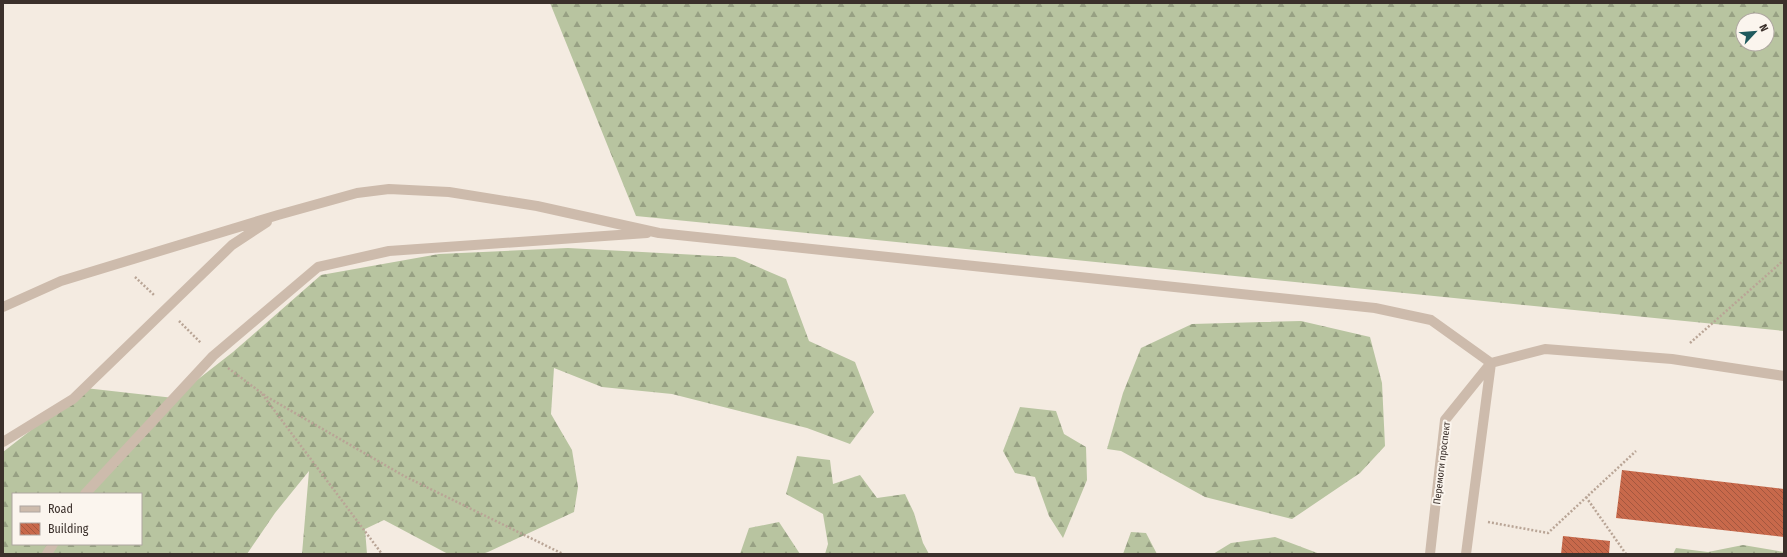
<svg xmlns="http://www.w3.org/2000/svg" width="1787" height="557" viewBox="0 0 1787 557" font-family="'Fira Sans Condensed',sans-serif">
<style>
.forest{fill:url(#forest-firs);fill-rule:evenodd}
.building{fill:url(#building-back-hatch)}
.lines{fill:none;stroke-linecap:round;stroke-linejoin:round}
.path{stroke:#b9a596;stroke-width:2.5;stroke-dasharray:2 2;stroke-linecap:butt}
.minor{stroke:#cdbbac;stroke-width:10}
.labels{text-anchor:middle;stroke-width:4;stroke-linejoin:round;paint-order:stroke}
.street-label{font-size:10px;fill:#3b302b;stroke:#fbf5ee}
</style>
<defs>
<pattern id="forest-firs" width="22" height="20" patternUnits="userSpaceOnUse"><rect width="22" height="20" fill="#b8c4a0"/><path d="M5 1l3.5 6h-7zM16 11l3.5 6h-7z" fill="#97a083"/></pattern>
<pattern id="building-back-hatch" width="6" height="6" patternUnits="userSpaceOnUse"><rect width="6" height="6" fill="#c8694b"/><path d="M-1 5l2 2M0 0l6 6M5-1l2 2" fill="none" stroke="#a4573f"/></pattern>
</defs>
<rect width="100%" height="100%" fill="#f4ebe1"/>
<path class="forest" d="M550,3h1234v328l-1148,-115zM1743,20h24v24h-24z
M568,248l167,9 51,22 23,62 46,21 19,50 -24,32 -43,-16 -135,-34 -70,-7 -48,-19 -3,46 21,36 6,37 -4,25 -86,40 -6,2h-34l-64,-34 -19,9 2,25h-65l7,-83 -34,42 -28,41h-244v-102l82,-64 89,10 59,-46 88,-77 118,-21zM13,494h128v50h-128z
M1301,321l69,16 12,46 3,63 -25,27 -68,46 -87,-22 -84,-46 -14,-2 16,-56 18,-45 51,-24z
M1020,407l36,4 8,23 22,13 1,33 -24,58 -14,-22 -14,-39 -20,-4 -12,-22z
M797,456l33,4 3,24 27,-9 17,23 28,-4 9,19 9,30 6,11h-104l3,-10 -5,-30 -37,-20z
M779,522l21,32h-60l9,-26z
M1131,532l15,1 11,21h-34z
M1275,537l45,17h-107l18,-11z
M1743,545l41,7v2h-111l3,-6 32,4z"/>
<path class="building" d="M1622,470l162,19v48l-168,-19z
M1563,536l47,5 -1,13h-48z"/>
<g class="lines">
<path class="path" d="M135,277l20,19
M179,321l22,22
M1690,343l94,-83
M228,368l39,29 137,79 159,78
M262,394l120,160
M1586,497l40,57
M1488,522l60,11 88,-82"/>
<path class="minor" d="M3,307l58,-26 217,-66 79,-22 32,-4 60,3 88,14 122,27 716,75 56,12 60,43
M1491,363l54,-14 127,10 112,17
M3,442l70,-43 159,-154 35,-23
M85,494l128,-138 105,-89 71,-16 258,-18
M47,554l6,-10
M1430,554l15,-134 46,-57
M1466,554l25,-191"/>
</g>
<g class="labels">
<g class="street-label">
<text transform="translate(1441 463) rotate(-83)" y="4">Перемоги проспект</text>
</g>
</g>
<rect width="1787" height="557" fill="none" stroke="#3b302b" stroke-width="8"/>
<rect x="12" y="493" width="130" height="52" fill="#fbf5ee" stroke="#aea6a0"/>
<rect x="20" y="506" width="20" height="6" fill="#cdbbac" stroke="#aea6a0"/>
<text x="48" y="513" font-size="12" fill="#3b302b">Road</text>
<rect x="20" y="523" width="20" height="12" fill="url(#building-back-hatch)" stroke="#aea6a0"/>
<text x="48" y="533" font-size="12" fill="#3b302b">Building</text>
<g transform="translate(1755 32) rotate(64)"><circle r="19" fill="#fbf5ee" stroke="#aea6a0"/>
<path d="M0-3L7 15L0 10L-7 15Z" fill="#1f5a5e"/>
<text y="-6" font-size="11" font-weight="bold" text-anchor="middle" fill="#3b302b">N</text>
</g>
</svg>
